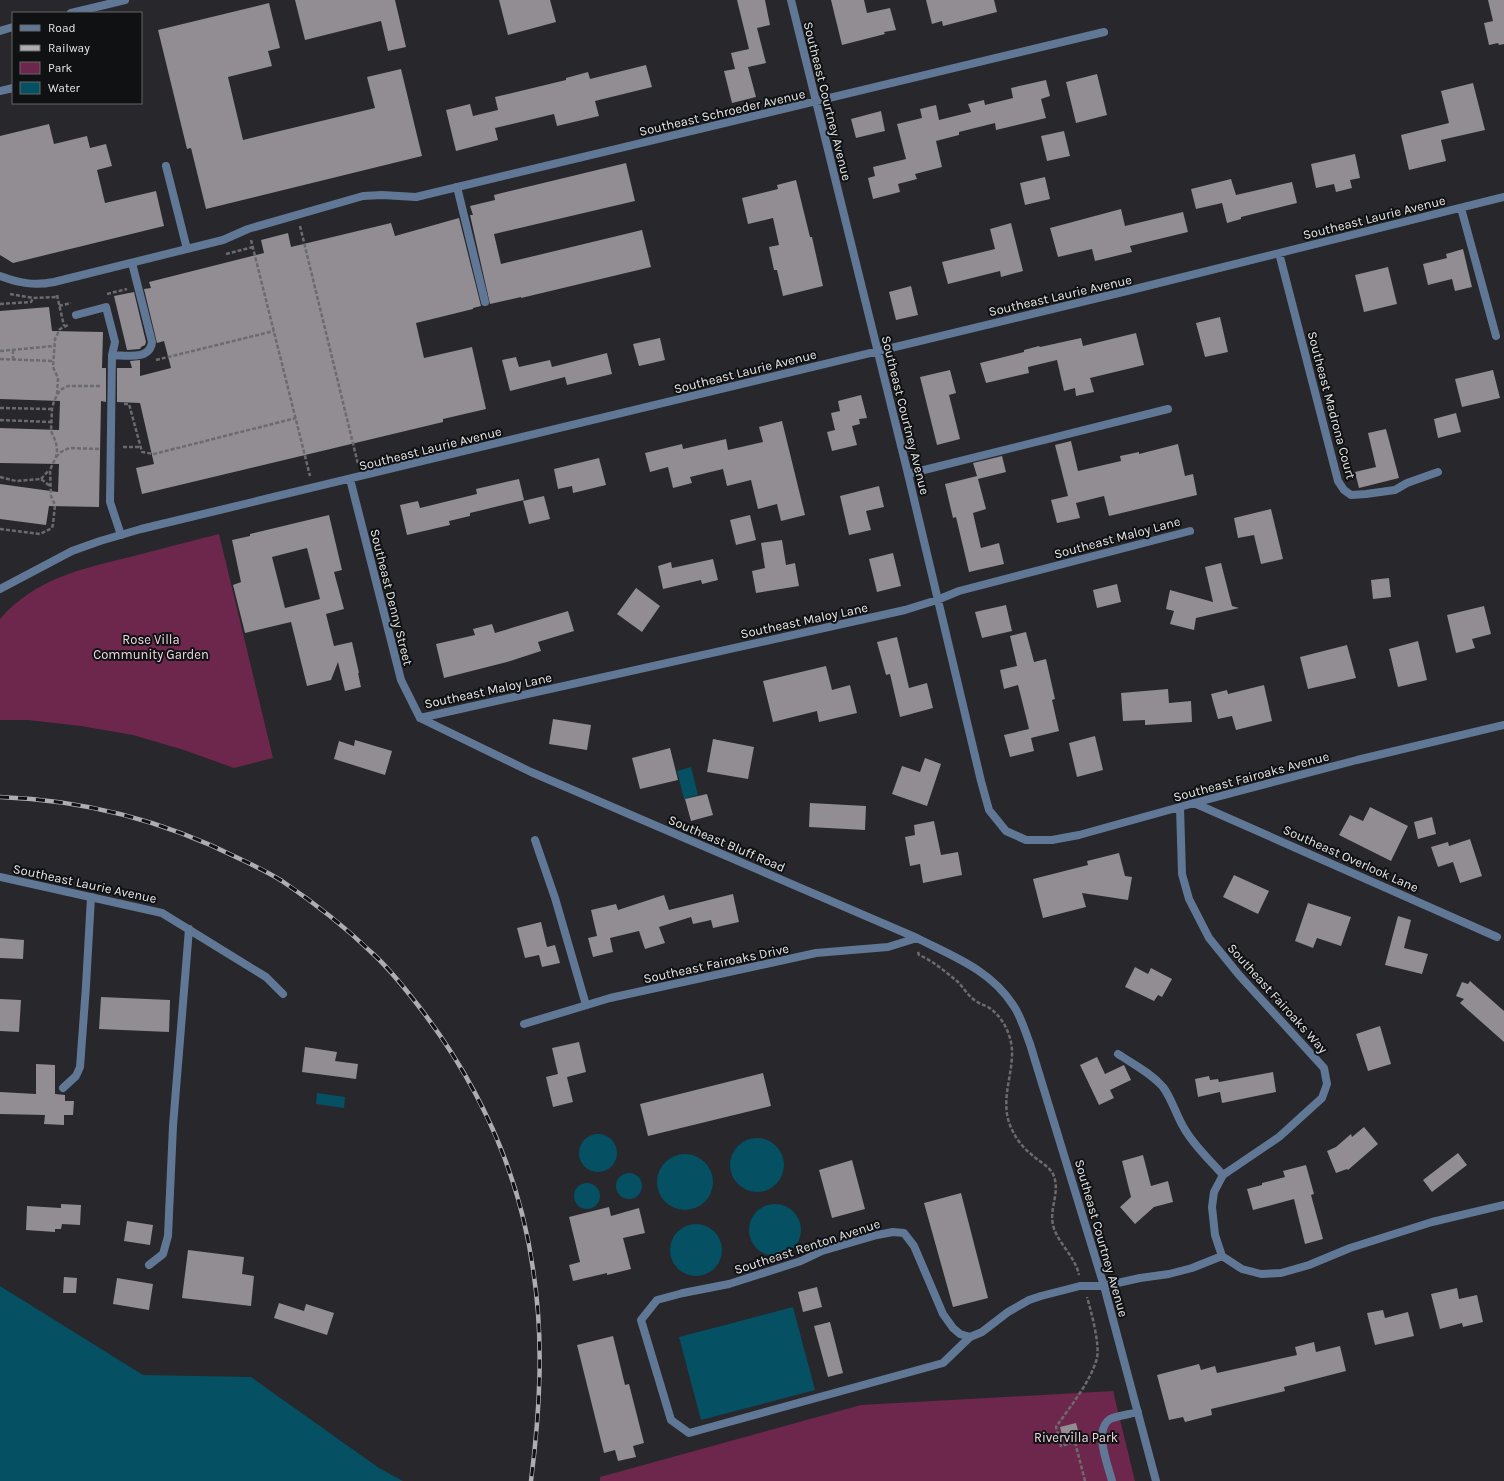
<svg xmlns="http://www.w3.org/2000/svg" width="1504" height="1481" viewBox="0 0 1504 1481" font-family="Karla,sans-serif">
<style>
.green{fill:#6d274c}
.water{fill:#055062}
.building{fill:#918d92;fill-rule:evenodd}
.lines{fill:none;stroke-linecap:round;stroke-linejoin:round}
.path{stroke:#6b6b6f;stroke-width:2.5;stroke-dasharray:4 2;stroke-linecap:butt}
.service{stroke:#607895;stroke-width:8}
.minor{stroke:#607895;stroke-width:8}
.tertiary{stroke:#607895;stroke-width:8}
.rail-casing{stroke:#aeaeb2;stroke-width:4.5}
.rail{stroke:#101112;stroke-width:3;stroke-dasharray:9;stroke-linecap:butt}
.labels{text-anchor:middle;stroke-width:4;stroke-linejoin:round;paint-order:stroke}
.street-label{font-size:13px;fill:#e6e6e9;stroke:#101112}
.park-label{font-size:13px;fill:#f0d8e2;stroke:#101112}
</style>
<rect width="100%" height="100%" fill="#27272c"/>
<path class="green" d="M219,534l54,224 -39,10 -50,-18 -51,-15 -52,-9 -53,-6h-28v-101c35,-40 80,-50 130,-62 29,-8 59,-15 89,-23z
M1113,1391l22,90h-535v-4l261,-72z"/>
<path class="water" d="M691,767l7,28 -14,4 -7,-28z
M317,1093l28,4 -1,11 -28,-4z
M579 1153a19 19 0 1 1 38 0a19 19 0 1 1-38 0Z
M730 1165a27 27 0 1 1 54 0a27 27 0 1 1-54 0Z
M657 1182a28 28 0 1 1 56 0a28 28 0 1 1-56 0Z
M616 1186a13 13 0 1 1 26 0a13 13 0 1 1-26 0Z
M574 1196a13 13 0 1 1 26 0a13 13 0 1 1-26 0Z
M749 1230a26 26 0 1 1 52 0a26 26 0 1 1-52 0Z
M670 1250a26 26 0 1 1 52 0a26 26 0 1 1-52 0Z
M0,1286l143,89 108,2 128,91 24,13h-403z
M793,1307l22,83 -114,30 -22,-83z"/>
<path class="building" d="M295,0h100l11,47 -18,4 -7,-30 -76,19z
M499,0h51l6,22 -48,13z
M737,0h28l5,25 -13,3 9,35 -18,4 8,30 -24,6 -8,-32 11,-2 -4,-16 18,-4z
M831,0h33l3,13 23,-5 6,22 -12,2 1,2 -43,11z
M926,0h68l3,12 -54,14 -1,-5 -10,3z
M1488,0h16v44l-5,1 -1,-2 -9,2 -5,-22 9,-2z
M269,3l11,45 -12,3 4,15 -44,11 15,63 132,-32 -8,-31 34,-8 21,87 -216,53 -15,-61 -4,1 -29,-119z
M646,65l6,22 -57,14 4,15 -42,10 -3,-12 -59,14 3,12 -42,11 -10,-41 24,-6 3,12 25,-6 -3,-13 71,-17v-2l22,-6 2,7z
M1097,74l10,41 -31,8 -10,-41z
M1046,80l4,16 -9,3 5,19 -50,12 -1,-7 -36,9v3l-23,6 6,26 -27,7 2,5 -19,5 2,8 -27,7 -5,-21 7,-2 -2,-9 33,-8 -9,-35 25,-6 -2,-9 16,-4 3,15 32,-8 -3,-8 16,-4 1,5 28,-7 -2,-10z
M1473,83l12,47 -44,10 5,21 -37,9 -8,-35 48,-12 -8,-32z
M881,111l4,20 -29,7 -5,-19z
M49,124l5,20 33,-8 3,12 16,-4 6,22 -15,4 8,33 51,-12 8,35 -151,37 -13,-8v-119z
M1064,131l6,25 -23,5 -6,-25z
M1355,154l5,24 -10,2 2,8 -16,4 -2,-8 -18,4 -5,-24z
M626,163l9,38 -141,33 7,30 141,-34 9,37 -130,31v-1l-31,7 -20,-89h3l-3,-9 25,-6 -1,-5z
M1045,177l5,22 -25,6 -5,-22z
M1231,179l5,16 56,-13 5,21 -56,14v2l-14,4 -5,-20 -26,6 -5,-20z
M796,180l14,57h2l11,49 -40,10 -6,-26h-3l-5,-23 10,-2 -6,-27 -25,6 -6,-26 36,-9 -1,-4z
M1121,209l4,17 58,-14 5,20 -58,14 2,6 -37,9 -3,-12 -34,8 -8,-29z
M459,218l22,88 -8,2v1l-57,14 8,35 48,-11 14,62 -43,10v3l-301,72 -6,-26 18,-4 -14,-61 -23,-1v-34h15l-2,-7 10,-1v16l31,-8 -7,-27 -7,2 -13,-54 7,-1 -2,-6 115,-29 -3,-13 27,-7 3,14 100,-24 4,13z
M1011,223l12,48 -22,6 -1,-6 -52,13 -6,-22 53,-13 -5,-20z
M1463,249l9,38 -17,4 -3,-12 -24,6 -5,-21 24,-6 -1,-4z
M1388,267l9,37 -33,8 -9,-37z
M911,286l7,29 -22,5 -7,-28z
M134,292l12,50 -1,3 -4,2 -1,2 -13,1 -13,-54z
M49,307l3,24 51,1 -1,36h4v34l-5,-1 -2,106 -50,-1 -3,19 -46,-6v-35l58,8 1,-28 -59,-1v-35l59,2 1,-29 -60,-2v-88z
M1220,317l8,35 -23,5 -9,-34z
M1136,333l8,32 -54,13 4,14 -18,4 -1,-8 -11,3 -7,-31 -29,7 1,6 -43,10 -6,-20 44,-11v-2l15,-4 1,1 41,-9 2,8z
M660,338l5,22 -26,6 -6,-22z
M607,353l5,21 -45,11 -2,-8 -55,14 -8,-31 14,-3 3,10 31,-7 2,7z
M950,370l6,23 -7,2 11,44 -23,6 -17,-68z
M1493,370l7,28 -38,9 -7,-28z
M861,395l6,23 -8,1 1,5 -8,2 5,19 -25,6 -5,-19 8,-2 -4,-17 9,-2 -2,-10z
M1456,413l5,19 -23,6 -4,-19z
M782,421l23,94 -24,6 -4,-17 -19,5 -7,-29 -24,6 -4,-17 -33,8 2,6 -19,5 -5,-21 -18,5 -5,-19 37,-9 1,5 43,-10 2,11 35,-8 -4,-15z
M1386,429l13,49 -40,10 -4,-16 21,-5 -8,-34z
M1071,441l7,30 43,-10 -1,-5 19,-4v2l39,-10 7,32 8,-2 4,21 -88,21 -5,-20 -28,7 4,15 -23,5 -6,-23 17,-4 -13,-51z
M1002,456l4,16 -28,7 8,30 -13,4 8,35 18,-5 5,21 -35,8 -13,-55 -3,1 -8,-34 32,-8 -4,-13z
M599,458l7,27 -33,8 -1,-7 -14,3 -4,-20z
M519,479l5,21 -54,13v3l-21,5 1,4 -43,10 -7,-30 18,-4 2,7 57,-14 -1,-5z
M879,486l5,21 -18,4 5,19 -22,5 -9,-39z
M544,496l6,23 -21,5 -6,-23z
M1271,509l12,50 -22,5 -7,-29 -16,3 -4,-20z
M329,515l13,55 -8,2 10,37 -18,5 8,32 18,-4 7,31h-1l3,14 -16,4 -7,-29 -7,18 -24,6 -16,-64 -46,11 -12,-48 8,-3 -9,-42 18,-4v-2zM307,548l13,51 -35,9 -13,-51z
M750,515l6,25 -20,5 -6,-25z
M782,540l4,25 9,-2 4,23 -43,7 -4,-22 13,-3 -4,-25z
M893,553l8,33 -24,6 -8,-33z
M713,559l5,21 -16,4 -1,-4 -38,9 -5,-23 13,-4 1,6z
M1221,563l11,43 7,2 -43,10 -2,12 -24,-6 4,-13 -8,-2 4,-19 43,12 -8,-35z
M1389,578l2,19 -18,2 -2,-19z
M1117,584l4,18 -24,6 -4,-18z
M636,588l24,18 -18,26 -25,-18z
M1006,605l6,26 -30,7 -7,-26z
M1484,606l7,28 -19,5 3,9 -19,5 -9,-38z
M568,611l6,20 -36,11 3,9 -34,11 -63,16 -8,-34 39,-9 -2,-6 19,-5 3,9z
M1026,632l8,30 12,-3 9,40 -3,1 7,31 -28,7 3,13 -24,6 -6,-22 25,-6 -11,-44 -14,4 -4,-19 17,-4 -7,-30z
M897,637l12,51 18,-5 6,25 -33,9 -10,-43 -4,1 -9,-33z
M1418,641l9,39 -29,7 -9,-38z
M1347,645l9,33 -48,11 -8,-32z
M826,666l6,24 18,-5 7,28 -38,9 -2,-11 -44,11 -10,-41z
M1264,685l8,36 -36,9 -4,-14 -14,3 -7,-25 16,-4 1,4z
M1168,689l1,14 22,-2 1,21 -47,3v-5l-22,1 -2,-28z
M553,719l38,6 -4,25 -38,-6z
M1095,736l8,34 -26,7 -8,-34z
M713,739l41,8 -6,32 -41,-7z
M355,740l37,11 -7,24 -51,-16 5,-18 15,5z
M670,748l8,32 -38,9 -8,-31z
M925,758l16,6 -14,42 -35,-12 10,-28 18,6z
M707,794l6,21 -22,6 -6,-22z
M810,803l56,3 -1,24 -56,-3z
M1370,807l38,19 -17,35 -52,-26 11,-20 13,6z
M1432,817l4,17 -18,5 -4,-17z
M934,821l7,34 17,-3 4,23 -39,8 -3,-19 -10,2 -5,-29 10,-2 -1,-10z
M1470,839l12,37 -22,7 -7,-21 -15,5 -7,-20 17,-5 1,4z
M1119,853l6,23 7,1 -4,23 -46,-7 4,14 -43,11 -10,-39 55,-14 -1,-4z
M1234,875l35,16 -11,23 -35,-17z
M733,894l6,28 -26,6 -2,-8 -18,4 -2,-7 -32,10 6,16 -20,6 -6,-18 -29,7 3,14 -20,5 -5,-19 9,-2 -6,-26 25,-6 2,6 46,-15 5,15z
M1308,903l43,14 -10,29 -24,-8 -4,10 -18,-7z
M1398,916l13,4 -7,28 24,6 -6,20 -37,-9z
M541,922l6,25 8,-2 5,18 -18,4 -3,-12 -14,3 -8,-30z
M0,938l24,2 -1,19 -23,-1z
M1135,967l13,7 3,-6 21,11 -10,18 -4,-2 -4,6 -29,-14z
M1470,981l34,30v31l-44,-39 4,-4 -8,-3 6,-14 6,2z
M101,997l69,3 -1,32 -70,-3z
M0,999l21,1 -2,32 -19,-1z
M1380,1026l11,38 -23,7 -12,-37z
M579,1042l7,30 -19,5 6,25 -20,5 -7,-30 12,-3 -6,-26z
M305,1047l32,5 -2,9 23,3 -2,15 -54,-7z
M1097,1057l8,17 19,-9 7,15 -21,10 4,8 -15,7 -19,-40z
M36,1064l19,1v29l10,1v6h9l-1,14h-9v10l-20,-1 1,-9 -45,-1v-22l36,2z
M1273,1072l3,20 -54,11 -2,-11 -22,5 -3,-18 14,-3 1,4 8,-1 1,3z
M763,1073l8,33 -123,30 -8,-32z
M1364,1127l14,17 -30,26 -1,-1 -11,4 -9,-22 9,-4 15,-13 1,3z
M1458,1153l9,12 -35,27 -9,-12z
M1143,1155l8,31 17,-5 5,21 -19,5 -19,17 -15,-17 11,-10 -9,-36z
M852,1160l13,49 -33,9 -13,-48z
M1306,1165l8,29 -3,1 12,44 -18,5 -11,-45 -41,11 -6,-21 15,-4v-2l23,-6 -2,-6z
M961,1193l27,105 -35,9 -29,-104z
M61,1204l20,1 -1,20 -18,-1 -1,5h-6v3l-29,-2 1,-24 34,2z
M609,1207l2,9 28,-8 6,25 -22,5 8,31 -24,6v-2l-34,8 -4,-16 11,-3 -11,-45z
M127,1221l26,4 -3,20 -26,-4z
M188,1250l56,7 -2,17 12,2 -3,30 -69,-8z
M64,1277l13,1 -1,15h-13z
M117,1278l36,6 -4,26 -36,-6z
M817,1287l5,20 -19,5 -5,-20z
M1457,1288l2,11 18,-4 6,27 -20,5 -1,-4 -22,6 -9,-35z
M279,1303l25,8 2,-7 28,9 -7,22 -53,-17z
M1383,1310l2,8 23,-6 6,24 -39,9 -8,-32z
M830,1322l13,51 -15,4 -14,-51z
M613,1336l12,49 4,-1 15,59 -11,3 3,11 -18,4 -3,-11 -11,3 -27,-108z
M1314,1342l2,10 24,-6 6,25 -62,16 1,4 -74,18 1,6 -27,7 -2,-5 -14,3 -12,-45 42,-11 2,6 14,-4 2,7 80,-18 -2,-8z
M1076,1423l4,15 -16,4 -4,-15z"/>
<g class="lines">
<path class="path" d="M300,226l58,238
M251,240l59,236
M226,254l27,-7
M10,294l23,4 24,-1
M107,294l20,-5
M57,295l7,31
M0,304l31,-2 2,-4
M59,306l12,-3
M0,351l54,-5
M0,359l53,2
M13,360v-11
M156,360l118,-29
M57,394l1,-16 -5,-11 2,-28 5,-10 8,-4
M124,404h5l13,48 12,2 142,-36
M0,408l52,1
M0,420l51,2
M123,447h17
M56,457l5,-5 8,-4 31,1
M0,477l16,4 25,-2 9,7
M41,479l8,-9
M0,529l40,5 12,-6 1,-4 2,-19 -4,-9 -1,-26 6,-13 1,-6 -1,-9 -5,-11 1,-22 2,-8 6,-11 8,-4h33
M918,952l1,3c14,6 27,17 39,27 5,5 9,12 14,16 5,5 10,6 16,9 16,10 25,31 24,49 -1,24 -11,46 -2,69 4,11 12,22 21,29 7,7 17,11 22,20 8,18 -4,33 0,51 3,14 16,26 22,39 2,3 3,7 4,11
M1085,1481l-10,-39 -14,4 -5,-19c14,-20 35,-46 41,-69 3,-14 -6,-47 -10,-61"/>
<path class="service" d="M0,91l13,-3
M166,166l21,83
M457,187l28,115
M0,276c19,7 34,10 54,6l169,-42 25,-11 115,-33 19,-1 34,2
M76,315l30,-8 9,35 -3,13 -2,147 11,33
M112,355c13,0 38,6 40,-13l-20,-79
M908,474l260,-65
M535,840l20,58 31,107
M1118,1054c15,10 33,19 45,33 9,12 13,28 21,41 10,18 26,32 39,47
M63,1088l13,-12 4,-9 6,-81 5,-89
M149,1265l14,-11 5,-18 5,-110 16,-197
M683,1293l-26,7 -16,20 30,100 18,13 254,-70 27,-26
M1112,1481c-4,-16 -19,-51 -2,-62 6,-3 21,-5 28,-7"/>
<path class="minor" d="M791,0l117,474 73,307 8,29 17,21 20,9h26l27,-5 115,-32 163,-43 147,-35
M416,197l688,-165
M1461,208l35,128
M1279,253l59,228 6,9 7,5 15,-1 29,-4 12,-7 31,-11
M350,479l51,201 19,38
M0,589l72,-38 28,-10 41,-12 986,-238 377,-94
M420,718l111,54 386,166c35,18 74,32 96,67 8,11 12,26 17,39l74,242 52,195
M420,718l485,-108 32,-10 22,-9 231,-60
M1194,803l303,134
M1180,807l2,67 7,25 20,39 30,37 85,93 3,16 -5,14 -43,39 -56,38 -9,17 -2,15 3,28 7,21
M0,877l162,36 104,64 17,17
M524,1024l86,-26 206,-45 72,-6 29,-9
M683,1293l46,-9 72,-23 21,-10 55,-16 16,-3 11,1 10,13 29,68 10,14 7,6 10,3 12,-5 26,-20 21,-12 12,-4 39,-10h24l36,-8 29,-4 23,-6 30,-12 20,13 19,5 20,-1 28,-8 41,-17 82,-26 72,-17"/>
<path class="tertiary" d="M71,13l54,-13
M0,31l13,-4"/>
<defs>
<path id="rail" d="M0,797c83,3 164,24 238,61 15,7 30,14 44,23 31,21 62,45 89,71 17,15 32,34 46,52 60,77 102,167 116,265 11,70 7,141 -2,212"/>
</defs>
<use href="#rail" class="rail-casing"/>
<use href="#rail" class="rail"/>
</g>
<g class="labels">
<g class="street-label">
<text transform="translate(828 101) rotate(76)" y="5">Southeast Courtney Avenue</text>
<text transform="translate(722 112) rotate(-13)" y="5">Southeast Schroeder Avenue</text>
<text transform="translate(1374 217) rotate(-14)" y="5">Southeast Laurie Avenue</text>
<text transform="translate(1060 295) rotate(-13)" y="5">Southeast Laurie Avenue</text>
<text transform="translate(745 371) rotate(-14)" y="5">Southeast Laurie Avenue</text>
<text transform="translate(1332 405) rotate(75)" y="5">Southeast Madrona Court</text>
<text transform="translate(906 415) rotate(76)" y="5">Southeast Courtney Avenue</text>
<text transform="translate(430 448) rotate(-14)" y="5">Southeast Laurie Avenue</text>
<text transform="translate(1117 537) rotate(-15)" y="5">Southeast Maloy Lane</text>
<text transform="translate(392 597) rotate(76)" y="5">Southeast Denny Street</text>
<text transform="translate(804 620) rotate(-12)" y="5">Southeast Maloy Lane</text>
<text transform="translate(488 690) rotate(-12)" y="5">Southeast Maloy Lane</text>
<text transform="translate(1251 776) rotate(-15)" y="5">Southeast Fairoaks Avenue</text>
<text transform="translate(727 843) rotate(23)" y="5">Southeast Bluff Road</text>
<text transform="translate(1351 858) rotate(24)" y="5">Southeast Overlook Lane</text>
<text transform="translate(85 883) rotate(12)" y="5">Southeast Laurie Avenue</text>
<text transform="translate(716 963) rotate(-12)" y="5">Southeast Fairoaks Drive</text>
<text transform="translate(1278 998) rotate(48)" y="5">Southeast Fairoaks Way</text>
<text transform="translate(1102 1238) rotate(74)" y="5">Southeast Courtney Avenue</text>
<text transform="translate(807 1246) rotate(-18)" y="5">Southeast Renton Avenue</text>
</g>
<g class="park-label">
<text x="151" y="644">Rose Villa<tspan x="151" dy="15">Community Garden</tspan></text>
<text x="1076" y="1442">Rivervilla Park</text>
</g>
</g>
<rect x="12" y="12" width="130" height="92" fill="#101112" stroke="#666668"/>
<rect x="20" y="25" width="20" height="6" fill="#607895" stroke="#666668"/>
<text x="48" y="32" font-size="12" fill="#e6e6e9">Road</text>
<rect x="20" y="45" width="20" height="6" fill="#aeaeb2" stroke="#666668"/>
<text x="48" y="52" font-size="12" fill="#e6e6e9">Railway</text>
<rect x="20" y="62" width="20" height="12" fill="#6d274c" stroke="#666668"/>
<text x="48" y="72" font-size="12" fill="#e6e6e9">Park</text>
<rect x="20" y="82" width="20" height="12" fill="#055062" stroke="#666668"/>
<text x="48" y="92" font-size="12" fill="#e6e6e9">Water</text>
</svg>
